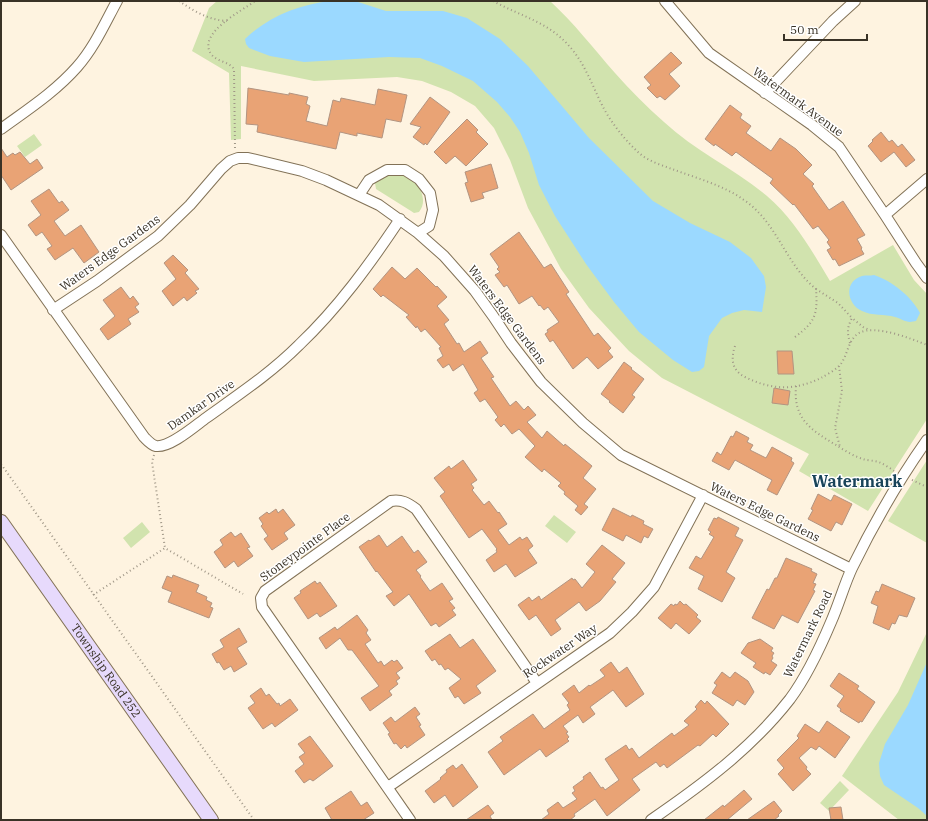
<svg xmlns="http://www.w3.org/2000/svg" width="928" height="821" viewBox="0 0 928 821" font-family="'IBM Plex Serif',serif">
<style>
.green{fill:#d1e3ae}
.water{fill:#9bd9ff}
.building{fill:#e9a375;stroke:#b29481}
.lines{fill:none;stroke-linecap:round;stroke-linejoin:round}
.street-casing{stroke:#827257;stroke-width:12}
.secondary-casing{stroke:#827257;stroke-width:16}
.path{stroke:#a09787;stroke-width:2;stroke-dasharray:1 3;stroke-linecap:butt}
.street{stroke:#fff;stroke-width:10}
.secondary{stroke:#e7dafc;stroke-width:14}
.labels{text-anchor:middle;stroke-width:3;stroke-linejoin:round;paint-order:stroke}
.street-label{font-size:12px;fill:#393226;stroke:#fff}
.district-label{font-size:16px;font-weight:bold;fill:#19445a;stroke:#fff}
</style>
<rect width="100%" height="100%" fill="#fef3e0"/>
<path class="green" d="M217,1h333c24,22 43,47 65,72 15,17 32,34 49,49 31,29 71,47 103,74 27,23 45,55 63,85l63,-36 21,35 13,14v125l-59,92 -69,-40 10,-17 -147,-76 -33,-27 -40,-43 -28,-39 -33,-61 -18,-48 -16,-32 -19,-22 -24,-14 -29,-11 -25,-4 -83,4 -73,-15v73l-10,1 -2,-67 -37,-22 17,-43z
M34,134l8,11 -17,12 -8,-11z
M391,173c3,1 7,0 10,1 16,3 29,25 18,38l-5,1 -3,-2 -35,-22 -1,-6 2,-3z
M927,460v83l-39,-22z
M554,515l22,17 -9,11 -22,-17z
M142,522l8,10 -19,16 -8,-10z
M927,632v188h-28l-57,-44 56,-84z
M840,781l9,9 -20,21 -9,-8z"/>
<path class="water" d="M330,1l28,1 28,9h57l24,7 33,21 28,27 61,72 64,63 37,22 40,19 21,16 13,18 2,11 -4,25 -18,-2 -12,3 -10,5 -13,18 -5,31 -5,4 -7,1 -19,-12 -34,-28 -25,-30 -28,-38 -31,-48 -16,-31 -10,-32 -9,-21 -10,-15 -13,-15 -24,-21 -31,-15 -22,-8 -31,-1 -85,5 -34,-6 -21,-8 -3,-4 -1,-5c24,-23 53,-34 85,-38z
M874,275c18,6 37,21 46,38l-4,8c-2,0 -4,1 -6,1 -5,0 -10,-4 -15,-5 -10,-3 -23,-1 -33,-6 -15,-7 -19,-29 0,-35 4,-1 8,0 12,-1z
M927,662v154l-9,-8 -34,-23 -4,-9 -1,-13 6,-19 23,-39z"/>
<path class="building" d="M671,52l11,11 -13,11 11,12 -15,14 -5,-4 -3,2 -10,-10 4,-3 -7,-8z
M248,88l41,7v-2l19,4 -2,7 4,2 -4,15 21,5 6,-26 7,2 1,-4 34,7 3,-16 29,6 -6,27 -15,-3 -4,19 -25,-5v3l-17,-4 -4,17 -79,-17 1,-7 -12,-1z
M430,97l20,15 -23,33 -2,-2 -1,2 -11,-8 8,-10 -11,-3z
M730,105l12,9 -2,4 11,8 -5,7 25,18 9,-13 16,11 16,16 -9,9 11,10 -2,2 17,24 14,-9 22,34 -8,4 5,9 -1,1 3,5 -25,12 -4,-7 -2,1 -6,-10 4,-2 -4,-6 2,-2 -11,-14 -5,3 -19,-25 -1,1 -23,-22 3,-4 -37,-27 -4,4 -17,-12 -1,2 -9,-7z
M467,119l11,11 -2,2 12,12 -22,22 -11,-10 -9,8 -12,-12z
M881,132l8,10 3,-2 6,7 4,-3 13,16 -9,7 -12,-15 -13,10 -13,-16 5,-5 -1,-1z
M1,148l6,9 6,-4 2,2 5,-3 10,12 7,-5 6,9 -32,22 -10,-15z
M491,164l7,24 -16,5 2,5 -13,4 -6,-19 3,-1 -3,-10z
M49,189l10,14 3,-2 7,9 -15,11 11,15 16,-11 18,27 -15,11 -11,-15 -18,12 -8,-11 5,-3 -10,-14 -6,4 -8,-11 13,-10 -10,-14z
M519,232l25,36 7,-4 18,28 -3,2 28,42 4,-3 13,15 -3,3 5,6 -15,12 -11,-12 -14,12 -20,-29 -3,2 -5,-8 3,-2 -1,-2 12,-8 -11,-15 -4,3 -4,-5 -1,1 -7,-10 -13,8 -12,-19 -3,2 -9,-12 5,-3 -3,-3 2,-2 -9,-13z
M173,255l15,15 -3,3 14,16 -4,2 2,2 -10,8 -3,-4 -11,9 -11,-15 14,-12 -12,-16z
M392,267l13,12 12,-11 19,19 1,-1 10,11 -10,9 12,14 -5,4 13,20 2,-1 5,9 16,-11 8,12 -7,5 13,19 -3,1 19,28 6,-5 8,9 4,-4 8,9 -9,7 15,16 5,-7 17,15 1,-2 27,22 -9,12 13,11 -12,15 4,3 -7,8 -6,-5 3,-4 -14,-12 1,-2 -7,-6 3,-3 -17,-14 -2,3 -17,-15 10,-11 -16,-17 -7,5 -8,-10 -3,3 -6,-7 3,-3 -13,-18 -5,3 -6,-9 4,-3 -15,-26 -10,7 -4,-7 -6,4 -6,-8 6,-4 -4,-8 2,-1 -16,-18 -4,3 -4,-6 -1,2 -10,-11 3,-2 -26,-20 -2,2 -8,-8z
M121,287l9,12 3,-3 6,8 -4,3 4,5 -11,7 3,5 -23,16 -8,-11 15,-13 -12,-16z
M777,351h15l2,23h-16z
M624,362l8,6 -1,1 13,10 -12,16 3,2 -12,16 -14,-11 1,-1 -9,-7z
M774,388l16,3 -2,14 -16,-2z
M736,431l13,7 -2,4 6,3 -3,5 16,8 6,-11 20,11 -1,3 3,2 -17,32 -10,-5 5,-10 -37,-20 -6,10 -17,-9 5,-9 4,3 10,-19 2,1z
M463,460l14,20 -6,4 3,4 -2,2 12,15 5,-4 9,12 1,-1 8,12 -9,6 11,15 11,-8 2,3 5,-3 6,9 -5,4 9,13 -22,14 -9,-13 -12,8 -8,-12 11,-8 -1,-2 1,-1 -15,-20 -13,9 -29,-42 5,-4 -11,-14 15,-12 2,3z
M818,494l13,7 3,-6 18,9 -10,21 -6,-3 -5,9 -23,-12 5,-9 -2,-1z
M613,508l18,9 1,-2 12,6 -1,3 10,5 -5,9 -4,-2 -3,7 -15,-8 -3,6 -21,-11z
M276,509l2,4 5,-4 12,16 -11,8 4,6 -16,11 -8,-11 4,-3 -7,-10 2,-2 -4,-6 8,-6 2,2z
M718,517l21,11 -4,8 8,4 -17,32 9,6 -13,24 -24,-13 6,-13 -15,-8 7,-12 5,3 13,-22 -5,-3 2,-2 -3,-2 6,-12 3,1z
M231,532l4,5 6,-4 9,14 -3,1 6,8 -15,11 -4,-6 -9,7 -11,-16 9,-7 -3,-5z
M379,535l8,12 15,-11 12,17 4,-3 9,12 -11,8 5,6 -1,1 10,14 12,-8 11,16 -4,2 6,7 -3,2 4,5 -17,12 -3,-4 -5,3 -22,-32 -15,12 -8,-10 7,-4 -16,-21 -1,1 -17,-25 10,-7 1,1z
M602,545l23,18 -13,16 4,3 -16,19 -14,10 -7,-9 -24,18 6,9 -10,7 -15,-21 -7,5 -11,-15 11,-8 3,4 7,-5 2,4 31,-22 1,2 2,-1 7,9 13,-16 -9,-8z
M786,558l26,11 -1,2 6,3 -4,9 3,1 -3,6 2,1 -17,32 -16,-8 -8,14 -22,-11 15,-29 2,1 6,-12h2z
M173,575l26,10 -3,7 11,5 -1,3 6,3 -2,4 3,1 -4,10 -41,-16 4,-10 -10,-4 5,-12 5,2z
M315,581l2,3 3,-2 17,24 -17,11 -3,-4 -9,6 -14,-21 7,-5 -1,-2z
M882,584l33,14 -8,19 -8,-2 -4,9 -3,-1 -3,7 -16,-7 5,-17 -7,-3 5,-12 3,1z
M680,601l4,4 2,-1 12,11 -2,2 5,4 -12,13 -13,-11 -5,6 -13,-11 13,-14 3,2 1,-2 2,1z
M357,615l11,15 -2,3 5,7 -6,4 13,19 3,-2 3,5 8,-6 2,2 3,-2 6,8 -7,5 4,5 -4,3 2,3 -9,7 3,4 -22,16 -9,-13 18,-12 -27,-36h-4l-8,-12 -14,11 -7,-11 16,-11 2,3z
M239,628l8,14 -10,6 10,16 -13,8 -3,-6 -7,4 -5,-8 -2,1 -5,-9 12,-7 -4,-7z
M450,634l10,14 13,-9 23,32 -20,15 5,7 -17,11 -6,-8 -3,2 -6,-10 12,-9 -13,-11 -3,2 -4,-6 -2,1 -4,-6 -3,2 -7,-10z
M760,639l13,9 -2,3 3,2 -2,3 1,2 -2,3 6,4 -7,10 -5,-3 -1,2 -11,-7 3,-4 -15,-10 7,-10z
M611,662l8,11 8,-6 17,27 -18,13 -13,-17 -23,17 5,7 -12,9 -5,-8 -15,11 5,6 -2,1 3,4 -2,2 2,2 -23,16 -6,-8 -36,26 -16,-23 15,-11 -3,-4 33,-23 11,15 26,-19 -3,-5 2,-2 -7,-9 12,-9 5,8 10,-8 1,1 15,-10 -5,-6z
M722,672l8,6 5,-6 13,9 6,11 -9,13 -8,-5 -4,6 -21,-13 5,-8 -3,-2z
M839,673l20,13 -2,3 18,13 -13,20 -2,-1 -1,2 -19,-12 1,-2 -4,-3 7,-10 -14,-10z
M261,688l5,8 3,-2 8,10 2,-1 1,3 10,-7 8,11 -23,17 -3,-4 -9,6 -15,-21 7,-5 -5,-7z
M701,700l4,4 2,-3 22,23 -13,13 -3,-3 -13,12 -2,-1 -31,23 -3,-4 -4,3 -4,-5 -24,17 8,11 -33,26 -12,-17 -21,15 1,2 -5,4h-29l8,-6 -2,-4 11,-8 5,6 14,-9 -5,-6 3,-2 -2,-4 11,-8 -1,-2 7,-5 11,16 2,-1 2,3 14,-10 -14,-21 21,-14 3,5 3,-2 7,10 33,-25 2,3 15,-11 -5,-4 13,-12 -2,-2z
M415,707l5,7 -4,3 5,8 -2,1 6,9 -18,13 -2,-3 -4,4 -5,-6 -2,1 -6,-10 2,-1 -7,-10 8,-6 4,5z
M827,721l23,16 -15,21 -16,-12 -3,4 -5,-3 -12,11 8,9 -1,2 5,5 -18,17 -15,-17 6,-6 -7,-8 22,-22 -2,-2 8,-12 14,9z
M310,736l23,30 -20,15 -3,-2 -6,4 -9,-12 9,-7 -5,-7 6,-4 -7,-9z
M462,764l16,23 -25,20 -8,-12 -11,8 -9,-12 16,-12 -1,-1 7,-6 -1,-2 7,-5 3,4z
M744,790l8,9 -25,21h-23l19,-15 1,2z
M351,791l10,15 6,-4 7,11 -11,7h-31l-7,-12z
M774,801l8,10 -4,4 1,1 -5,4h-27z
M488,805l6,8 -4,3 2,4h-26z
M841,807l2,13h-12l-2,-12z"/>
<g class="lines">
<defs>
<path id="street" d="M665,1l44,52 103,72 27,22 46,68 31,48 11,15
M765,93l68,-72 22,-20
M1,129c26,-19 54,-37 76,-62 17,-19 28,-44 40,-66
M359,195l10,-15 18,-10h18l14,9 11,14 3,17 -4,16 -11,7
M885,215l42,-36
M1,235l143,202c3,3 7,8 12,9 14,2 39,-20 50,-28 32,-23 65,-45 93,-73 39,-37 71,-81 101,-126
M53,310l44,-29 61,-45 32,-31 31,-36 9,-8 8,-3h10l54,13 24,9 53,25 39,28 26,23 31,35 18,25 18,27 30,39 42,41 38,32 230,114
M388,787l222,-154 22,-21 22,-25 49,-92
M410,820l-148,-213 -1,-9 4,-7 126,-90c10,-2 17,2 25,8l121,174
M651,820c51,-35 101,-72 139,-121 17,-23 30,-51 41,-77 8,-18 13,-37 21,-54 22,-45 46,-87 75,-128"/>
<g id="secondary">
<path id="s1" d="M1,522l210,298"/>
</g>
</defs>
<use href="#street" class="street-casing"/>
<use href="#secondary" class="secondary-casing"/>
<path class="path" d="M179,1c15,10 29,19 48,20
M493,1c27,15 56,21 77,46 15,17 22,38 32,58 9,18 23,35 37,48 9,8 22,12 33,16 24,9 51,16 72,31 33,22 42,65 72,89
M235,148l-1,-79c-6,-8 -17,-7 -23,-15 -14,-21 31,-43 44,-53
M795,337c20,-15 23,-22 21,-48l22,14 14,15
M850,343c-3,-11 -3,-15 2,-25l11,9 6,3
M735,346c-4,12 -4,24 10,31 26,13 49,14 76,1 5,-3 13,-7 18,-12 9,-9 8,-26 20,-33 16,-9 53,6 68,12
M839,366l3,25 -7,37 5,19
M796,386c-3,33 15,44 40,59 8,5 17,11 27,14 5,2 12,1 18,4 4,2 9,5 13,8
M154,455l-2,7 13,86
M1,464l253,356
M912,480l15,7
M93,595l72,-47 78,46"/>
<use href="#street" class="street"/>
<use href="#secondary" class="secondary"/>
</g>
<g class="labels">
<g class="street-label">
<text transform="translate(798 102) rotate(36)" y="4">Watermark Avenue</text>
<text transform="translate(110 253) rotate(-36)" y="4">Waters Edge Gardens</text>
<text transform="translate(507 315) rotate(53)" y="4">Waters Edge Gardens</text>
<text transform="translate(201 405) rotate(-35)" y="4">Damkar Drive</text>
<text transform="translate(765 512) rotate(26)" y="4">Waters Edge Gardens</text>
<text transform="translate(305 547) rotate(-36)" y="4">Stoneypointe Place</text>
<text transform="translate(808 634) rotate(-64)" y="4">Watermark Road</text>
<text transform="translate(560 651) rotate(-34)" y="4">Rockwater Way</text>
<text dy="4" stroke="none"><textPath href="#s1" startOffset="182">Township Road 252</textPath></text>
</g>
<g class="district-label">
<text x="857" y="487">Watermark</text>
</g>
</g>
<rect width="928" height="821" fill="none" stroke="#393226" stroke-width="4"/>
<path d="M784 34v6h83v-6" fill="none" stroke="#393226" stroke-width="2"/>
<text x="790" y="34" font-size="12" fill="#393226" stroke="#ffffff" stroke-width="3" paint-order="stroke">50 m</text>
</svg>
